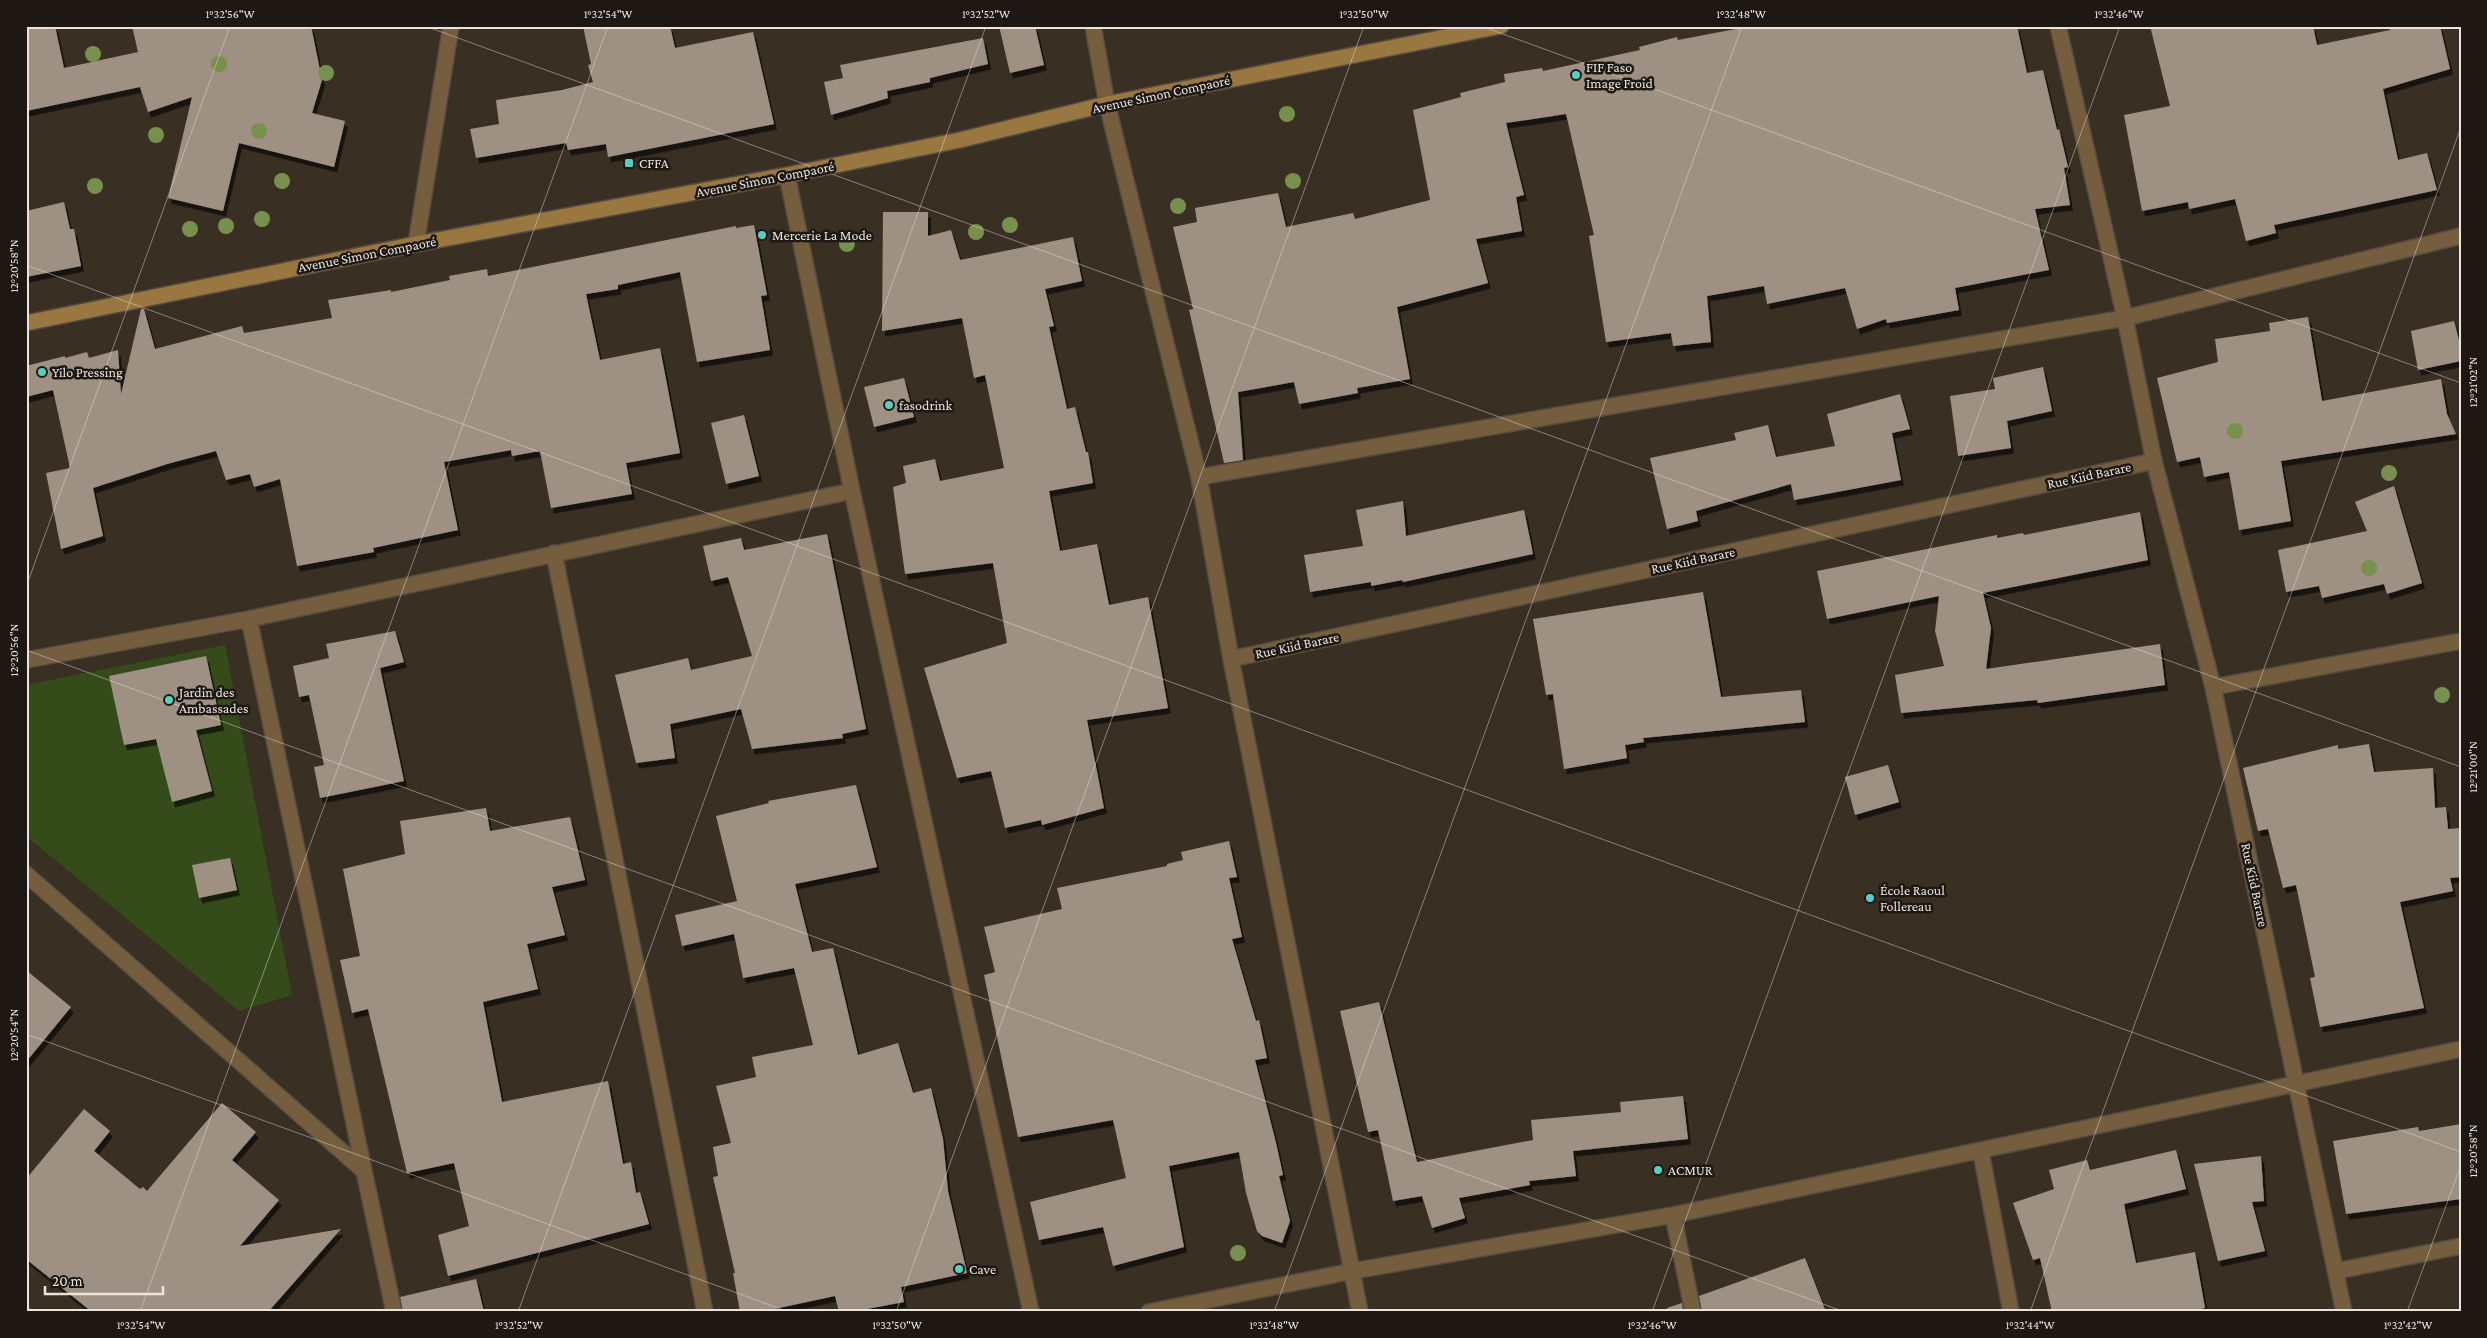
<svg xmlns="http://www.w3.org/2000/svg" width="2487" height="1338" viewBox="0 0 2487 1338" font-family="'Crimson Pro',serif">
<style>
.green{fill:#354c1a}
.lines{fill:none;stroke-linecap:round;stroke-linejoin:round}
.stream{stroke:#225372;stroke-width:11}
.building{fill:#9e9183;filter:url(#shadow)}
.street-casing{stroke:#564c41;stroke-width:18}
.secondary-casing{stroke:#564c41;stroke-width:18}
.street{stroke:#755e3e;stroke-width:15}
.secondary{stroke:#9a7641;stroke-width:15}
.tree{fill:#78904d}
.ticks{fill:none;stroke:#ebe4dd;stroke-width:1;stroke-opacity:0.45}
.poi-dot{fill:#57cec1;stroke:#1d1813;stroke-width:2}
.labels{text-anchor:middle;stroke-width:5;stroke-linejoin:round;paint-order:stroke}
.poi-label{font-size:14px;fill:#ebe4dd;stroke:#1d1813;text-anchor:start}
.street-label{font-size:14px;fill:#ebe4dd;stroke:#1d1813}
.neatline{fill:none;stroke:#ebe4dd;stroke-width:2}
.ticks-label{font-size:12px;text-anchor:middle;fill:#ebe4dd}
</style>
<defs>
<filter id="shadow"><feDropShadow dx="3" dy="5.5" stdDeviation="0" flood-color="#0009"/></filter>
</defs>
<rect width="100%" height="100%" fill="#3a2f23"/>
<path class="green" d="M225,645l67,350 -53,16 -213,-175v-151z"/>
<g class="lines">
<path class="stream" d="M26,1311l1,1"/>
</g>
<path class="building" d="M26,26h29l9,42 74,-16 -6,-26h179l11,54 -10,33 33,8 -11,46 -95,-24 -16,68 -55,-13 24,-101 -44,15 -8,-25 -114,24z
M583,26h87l5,22 78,-16 21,92 -166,33 -2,-13 -38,6 -2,-7 -90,15 -6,-29 29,-5 -3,-24 66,-10 31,-8 -5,-17 3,-1z
M999,26h36l9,39 -34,8z
M1751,26h266l10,47 16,-3 14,60 2,-1 9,38 -4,1 6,37 -35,4 14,61 -94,18 4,22 -72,13 -1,-4 -29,10 -12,-41 -78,16 -3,-18 -57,10 4,46 -38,4 -2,-13 -65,9 -17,-106 5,-1 -28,-121 -60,9 18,72 -8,2 6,34 -46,8 12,44 -91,24 13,72 -53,9 1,5 -59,11 -5,-22 -56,10 5,68 -19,3 -35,-153 4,-1 -20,-82 24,-5 -2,-14 83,-15 8,34 67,-14 2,6 75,-19 -17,-90 48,-13 -1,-4 45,-11 -1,-8 38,-6 1,3 97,-21 -1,-3 38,-10 1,3z
M2150,26h163l4,19 73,-15 -1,-4h51l10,43 -67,20 15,71 29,-7 10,37 -163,35 2,8 -30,8 -11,-42 -46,10 -1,-7 -46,9 -18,-96 46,-9z
M983,38l5,26 -58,14v4l-43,9 1,7 -57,17 -7,-33 19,-4 -3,-13z
M64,202l6,27h4l7,37 -55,11v-66z
M883,212h45v24l23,-6 9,30 113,-23 9,44 -37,8 9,37 -5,1 18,82 8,-2 11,45h2l5,31 -44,8 11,60 37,-7 12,61 39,-8 20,111 -81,12 17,88 -62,17 -1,-5 -36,8 -14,-57 -34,7 -33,-110 83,-25 -14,-80 -88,11 -12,-87 13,-4 -3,-17 32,-7 5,22 64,-13 -19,-93 -11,3 -12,-60 -80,13z
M754,225l13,70 -6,1 9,54 -73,12 -17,-90 -62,13v4l-32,5 14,66 60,-12 20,105 -54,10 6,31 -81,14 -11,-57 -28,5 -1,-6 -67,12 14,68 -85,18 1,4 -77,14 -17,-87 -26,8 -4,-13 -24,6 -10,-29 -49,13 -74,24 10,48 -42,13 -15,-76 24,-5 -17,-78 -27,7v-31l39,-10v2l22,-6 2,6 29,-8 3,44 20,-85h3l11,40 87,-23 2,7 88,-15 -4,-18 63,-10v2l59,-12 -1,-4 38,-7 1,7 248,-50v2z
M2308,317l14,84 119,-22 6,35 9,20 -175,27 10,60 -52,9 -10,-58 -25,5 -4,-20 -23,5 -20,-84 61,-16 -3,-23 55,-8 -1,-8z
M2454,321l7,27v13l-43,9 -7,-39z
M2043,367l9,44 -45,10 4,27 -53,8 -8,-60 45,-7 -2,-11z
M904,378l10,39 -40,10 -10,-40z
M1900,394l10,35 -18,4 9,47 -107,20 -3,-16 -95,27 2,10 -31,8 -17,-71 86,-18 -2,-7 34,-8 8,32 59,-11 -8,-32z
M744,415l15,61 -33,8 -15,-61z
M2394,486l28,97 -35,11 -3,-10 -62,14 -3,-12 -33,6 -8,-42 89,-19 -12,-29z
M1403,501l3,35 118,-26 9,44 -130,28 -1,-2 -31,6v-4l-61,10 -6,-37 59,-9 -7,-36z
M2140,512l8,48 -165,33 8,35 -5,41 174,-25 5,41 -127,18 -1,-3 -136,13 -6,-38 49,-9 -9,-35 4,-35 -112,23 -10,-48 180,-36v3l26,-5 1,2z
M827,534l39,195 -24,5 1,4 -91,11 -11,-40 -71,15 5,34 -39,5 -21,-88 73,-17 3,12 61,-14 -24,-79 -17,4 -8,-35 38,-8 3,12z
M1703,592l18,105 80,-7 4,32 -162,16 1,4 -19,3 2,13 -63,11 -11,-75 -7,1 -13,-76z
M395,631l9,31 -24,6 24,113 -84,17 -6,-31 10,-2 -15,-70 -10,2 -6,-31 36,-8 -3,-14z
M206,656l15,69 -25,5 16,61 -40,11 -16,-63 -32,6 -15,-69z
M2369,744l5,28 59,-4 2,40 11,-1 2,22 13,-1v49l-11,1 3,13 -53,11 24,106 -104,19 -10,-49 5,-1 -19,-92 -13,3 -15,-59 -10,2 -15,-63 95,-23v4z
M1888,765l11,37 -44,13 -10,-38z
M856,785l21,82 -82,17 17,68 21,-4 25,107 40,-12 15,50 18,-5 12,51 5,52 19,82 -66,14 3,15 -53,10h-12l-4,-16 -75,16h-20l-7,-39h2l-22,-96 5,-1 -5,-29 18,-4 -15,-57 40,-9 -4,-20 61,-12 -19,-77 -51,10 -9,-44 -52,12 -7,-31 62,-14 -21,-85 53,-13 -1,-2z
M486,808l4,23 80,-14 15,63 -33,7 13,48 -38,9 11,45 -55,13 19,100 106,-21 15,83 8,-2 5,31 4,-1 9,32 -201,52 -10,-41 31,-9 -15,-63 -47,10 -39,-164 -16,4 -12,-53 20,-4 -17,-87 62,-15 -5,-33z
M1229,841l8,36 -8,1 13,59 -10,2 24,82 3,-1 8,38 -12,2 21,83 7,32 -4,1 11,45 -8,22 -20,-7 -5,-5 -11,-38 -7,-41 -70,14 15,81 -71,19 -10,-39 -64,13 -9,-38 96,-24 -13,-58 -95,17 -34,-162 11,-3 -11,-45 78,-18 -5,-21 110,-22v-2l16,-4 -2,-8z
M230,858l7,32 -38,8 -7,-33z
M26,970l45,37 -45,55z
M1379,1002l38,160 116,-22 -2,-20 90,-8 -1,-10 63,-6 5,43 -115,12 3,25 -47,5 1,4 -71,13 6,20 -33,10 -10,-32 -29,5 -15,-71 -10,2 -28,-121z
M222,1103l34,29 -24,28 47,40 -39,46 101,-17 -73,83h-176l-66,-53v-80l58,-70 26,22 -16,20 46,38 3,-2 4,4z
M2461,1124v75l-115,15 -13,-73 85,-14 1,4z
M2176,1150l10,39 -62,15 12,59 59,-11 10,56 -17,4h-136l-12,-54 -7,2 -20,-57 41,-14 -5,-19 38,-10 3,10z
M2261,1156l3,45 -12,1 13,49 -47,10 -24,-97z
M1805,1258l21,54h-124l-3,-16z
M476,1279l8,33h-81l-3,-15z
M1682,1303l1,9h-15l-1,-4z"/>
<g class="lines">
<defs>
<path id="street" d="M1093,26l14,78 92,373 32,182 129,653
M2058,26l67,292 29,143 59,226 131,625
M787,175l65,316 179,821
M416,244l35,-218
M1199,477l926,-159 336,-82
M554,553l151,759
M249,619l115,552
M1231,659l923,-198
M26,660l223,-41 603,-128
M2213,687l248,-46
M26,874l338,297 30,141
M1981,1152l30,160
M1673,1215l20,97
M2337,1271l124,-25
M1149,1312l204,-41 320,-56 788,-166"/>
<path id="secondary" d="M26,323l390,-79 371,-69 173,-35 147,-36 394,-78"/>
</defs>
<use href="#street" class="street-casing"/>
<use href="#secondary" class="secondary-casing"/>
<use href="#street" class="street"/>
<use href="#secondary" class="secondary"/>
</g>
<g class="tree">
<circle cx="93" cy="54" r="8"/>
<circle cx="219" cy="64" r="8"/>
<circle cx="326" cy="73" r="8"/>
<circle cx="1287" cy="114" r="8"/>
<circle cx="259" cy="131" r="8"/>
<circle cx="156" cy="135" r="8"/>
<circle cx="282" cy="181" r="8"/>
<circle cx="1293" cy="181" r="8"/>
<circle cx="95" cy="186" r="8"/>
<circle cx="1178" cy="206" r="8"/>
<circle cx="262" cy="219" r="8"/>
<circle cx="1010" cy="225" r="8"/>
<circle cx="226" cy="226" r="8"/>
<circle cx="190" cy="229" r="8"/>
<circle cx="976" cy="232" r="8"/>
<circle cx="847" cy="244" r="8"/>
<circle cx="2235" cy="431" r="8"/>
<circle cx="2389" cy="473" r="8"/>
<circle cx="2369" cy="568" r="8"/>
<circle cx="2442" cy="695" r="8"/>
<circle cx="1238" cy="1253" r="8"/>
</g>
<path class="ticks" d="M425,26l2036,741M1481,26l980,357M26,265l2435,887M26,587l204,-561M26,650l1819,662M26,1034l763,278M140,1312l468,-1286M518,1312l468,-1286M896,1312l468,-1286M1274,1312l468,-1286M1652,1312l468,-1286M2030,1312l431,-1185M2407,1312l54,-147"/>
<g class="poi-dot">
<circle cx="1576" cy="75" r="5"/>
<rect x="624" y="158" width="10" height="10" rx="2.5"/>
<circle cx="762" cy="235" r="5"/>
<circle cx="42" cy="372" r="5"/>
<circle cx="889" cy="405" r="5"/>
<circle cx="169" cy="700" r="5"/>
<circle cx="1870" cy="898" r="5"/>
<circle cx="1658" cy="1170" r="5"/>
<circle cx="959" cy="1269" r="5"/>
</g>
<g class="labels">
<g class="poi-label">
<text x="1586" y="72">FIF Faso<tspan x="1586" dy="16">Image Froid</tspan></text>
<text x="639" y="168">CFFA</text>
<text x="772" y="240">Mercerie La Mode</text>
<text x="52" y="377">Yilo Pressing</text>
<text x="899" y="410">fasodrink</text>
<text x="179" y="697">Jardin des<tspan x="179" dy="16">Ambassades</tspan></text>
<text x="1880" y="895">École Raoul<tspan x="1880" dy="16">Follereau</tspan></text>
<text x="1668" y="1175">ACMUR</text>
<text x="969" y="1274">Cave</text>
</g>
<g class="street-label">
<text transform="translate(1161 94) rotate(-12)" y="5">Avenue Simon Compaoré</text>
<text transform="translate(765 179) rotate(-11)" y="5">Avenue Simon Compaoré</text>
<text transform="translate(367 254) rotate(-11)" y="5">Avenue Simon Compaoré</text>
<text transform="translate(2089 475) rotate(-12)" y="5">Rue Kiid Barare</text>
<text transform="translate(1693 560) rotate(-12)" y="5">Rue Kiid Barare</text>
<text transform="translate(1297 645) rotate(-12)" y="5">Rue Kiid Barare</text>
<text transform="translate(2255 885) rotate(78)" y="5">Rue Kiid Barare</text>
</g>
</g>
<rect width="2487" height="1338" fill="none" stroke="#1d1813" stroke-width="55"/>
<path d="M45 1286v8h118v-8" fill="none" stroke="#ebe4dd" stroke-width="2.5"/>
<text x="52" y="1286" font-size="15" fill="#ebe4dd" stroke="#1d1813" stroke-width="4" paint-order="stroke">20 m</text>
<rect x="28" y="28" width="2432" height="1282" class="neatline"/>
<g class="ticks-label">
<text x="230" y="18">1°32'56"W</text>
<text x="608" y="18">1°32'54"W</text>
<text x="986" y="18">1°32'52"W</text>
<text x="1364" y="18">1°32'50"W</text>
<text x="1741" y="18">1°32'48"W</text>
<text x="2119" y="18">1°32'46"W</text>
<text transform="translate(14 266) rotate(-90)" y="4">12°20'58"N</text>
<text transform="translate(2473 382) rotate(-90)" y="4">12°21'02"N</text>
<text transform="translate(14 650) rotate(-90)" y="4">12°20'56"N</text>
<text transform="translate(2473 767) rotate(-90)" y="4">12°21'00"N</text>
<text transform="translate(14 1035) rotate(-90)" y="4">12°20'54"N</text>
<text transform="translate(2473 1151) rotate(-90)" y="4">12°20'58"N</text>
<text x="141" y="1329">1°32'54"W</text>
<text x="519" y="1329">1°32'52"W</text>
<text x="897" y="1329">1°32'50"W</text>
<text x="1274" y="1329">1°32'48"W</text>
<text x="1652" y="1329">1°32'46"W</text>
<text x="2030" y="1329">1°32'44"W</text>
<text x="2408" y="1329">1°32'42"W</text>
</g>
</svg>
